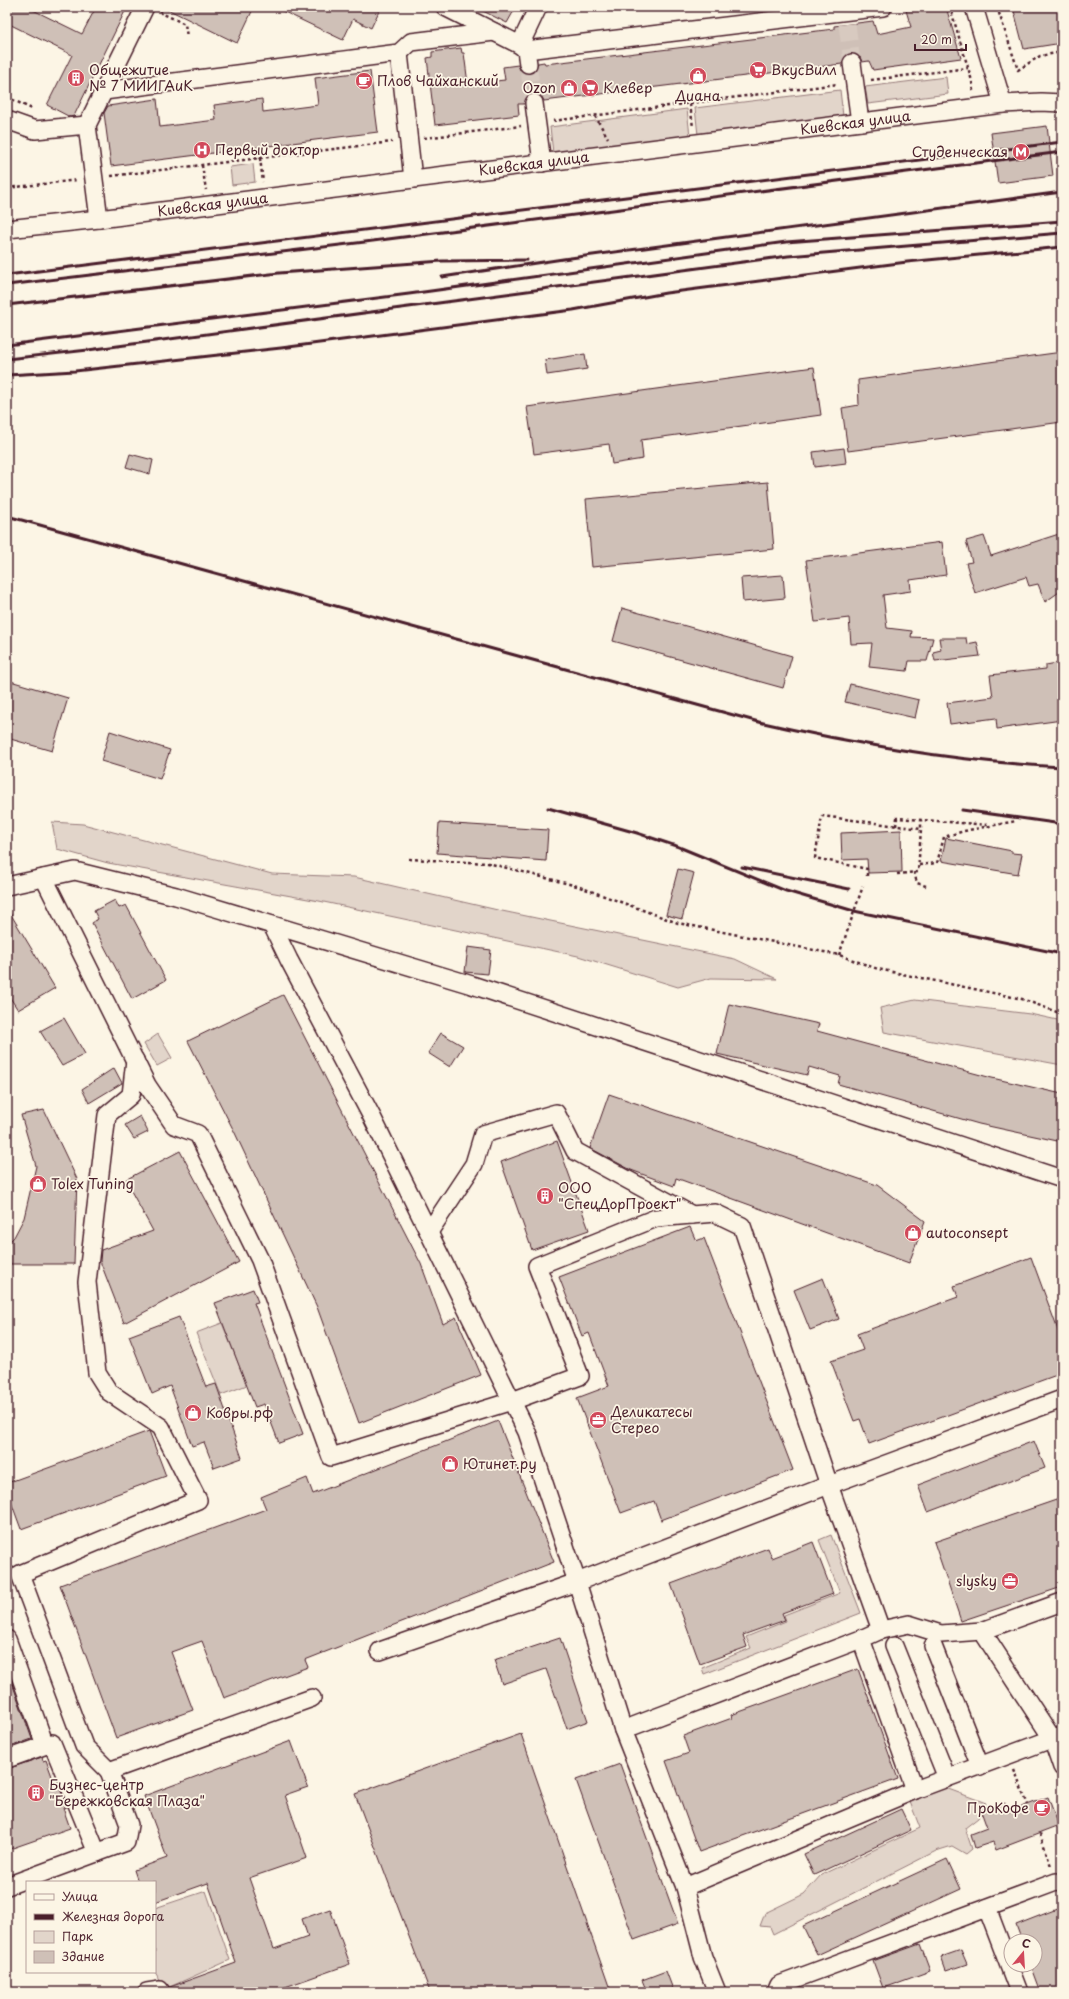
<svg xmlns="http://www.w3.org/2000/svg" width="1069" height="1999" viewBox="0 0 1069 1999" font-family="'Playpen Sans',sans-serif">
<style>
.green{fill:#e2d5ca;stroke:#967a7a}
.building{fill:#cfc0b7;stroke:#4a1f2b}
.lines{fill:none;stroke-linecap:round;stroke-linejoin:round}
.minor-tunnel{stroke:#d8cac0;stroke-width:17;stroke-dasharray:17 8;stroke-linecap:butt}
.minor-casing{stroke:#4a1f2b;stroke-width:20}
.path{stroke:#4a1f2b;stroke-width:2.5;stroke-dasharray:3 3;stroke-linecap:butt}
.minor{stroke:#fcf5e5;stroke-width:17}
.rail{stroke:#4a1f2b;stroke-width:3}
.labels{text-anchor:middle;stroke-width:3.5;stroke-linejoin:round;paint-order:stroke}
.poi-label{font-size:14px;fill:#4a1f2b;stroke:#fcf5e5;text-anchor:start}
.street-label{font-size:14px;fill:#4a1f2b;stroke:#fcf5e5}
</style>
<rect width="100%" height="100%" fill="#fcf5e5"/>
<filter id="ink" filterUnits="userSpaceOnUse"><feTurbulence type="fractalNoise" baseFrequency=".025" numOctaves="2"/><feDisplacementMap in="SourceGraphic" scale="8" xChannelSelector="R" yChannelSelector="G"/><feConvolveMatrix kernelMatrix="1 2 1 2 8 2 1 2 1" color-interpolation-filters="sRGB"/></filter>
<g filter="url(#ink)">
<path class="green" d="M946,77l2,17 -80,10 -3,-17z
M840,90l3,26 -145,19 -3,-27z
M687,109l3,27 -137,17 -3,-26z
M253,164l2,18 -23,3 -2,-18z
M52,822l31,2 189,50 82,3 148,34 233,48 42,20 -66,-1 -33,9 -100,-31 -259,-55 -211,-38 -51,-14z
M915,1000l115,14 32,7v44l-178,-33 -4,-24z
M158,1034l14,24 -15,8 -13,-22z
M222,1323l25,62 -26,10 -25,-62z
M831,1535l30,78 -157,61 -2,-6 49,-20 -5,-11 40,-16 -2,-6 56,-22 -21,-53z
M943,1787l43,16 -8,15 -13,10 7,21 -6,5 -14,-8 -16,5 -163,83 -3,-7 -10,-1 5,-13 39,-19 17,-19 99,-47 -10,-26z
M206,1891l24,69 -65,29 -10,-17v-64z"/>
<path class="building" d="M7,7h20l55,27 14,-27h31l-53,109 -4,1 -23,-12 25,-50 -65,-32z
M163,7h91l-17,36z
M274,7h107l-10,21 -18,-9 -10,21z
M475,7h41l-9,16z
M905,7h41l15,51 -88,12 -4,-9 -7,1 -2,-5 -9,-4 -5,2 -4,9 -298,37 -2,-4 -9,-4 -5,2 -4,9h-6l1,11 -84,10 -8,-67 5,-1v-5l29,-4 1,5h2l4,31 37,-4 -2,-13 15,-2 2,5 9,4 5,-2 4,-9 6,-1 1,2 289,-35v-3l39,-5 4,13 34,-7z
M1013,7h49v36l-38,6z
M370,71l8,61 -267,34 -7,-53 4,-7 49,-7 3,28 56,-7 -2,-15 48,-6 1,13 55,-7 -3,-27z
M1047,126l6,50 -55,7 -7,-50z
M1062,352v70l-214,29 -6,-43 17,-3 -1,-25z
M585,354l2,15 -40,6 -2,-15z
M814,367l7,48 -180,25 2,19 -31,5 -3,-20 -75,10 -7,-47z
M844,448l2,15 -31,4 -2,-15z
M130,454l23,6 -3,14 -24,-7z
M768,482l6,67 -182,18 -6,-68z
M1062,533v57l-17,12 -7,-18 -9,2 -3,-9 -51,16 -9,-30 6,-1 -6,-21 18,-5 7,20z
M942,542l4,33 -36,5 1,11 -28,4 4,33 25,3 -1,6 22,1 -6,23h-18l-2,10 -38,-4 3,-24 -21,1 -2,-26 -34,4 -9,-62z
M783,575l2,23 -42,4 -2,-24z
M622,608l170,48 -9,32 -170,-47z
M939,638h27l1,6 10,-2 3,14 -45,5 -2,-9 8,-2z
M1062,662v58l-65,9 -1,-11 -46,6 -3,-21 46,-6 -3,-22 56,-6v-4z
M7,680l61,18 -16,53 -45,-13z
M850,684l69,16 -4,18 -70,-16z
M110,731l60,19 -10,29 -59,-18z
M439,823l109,7 -2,31 -109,-8z
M901,830l1,42 -34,1 -1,-14 -25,1 -1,-27z
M946,838l66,13v2l10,1 -4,20 -77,-13z
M678,869l16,4 -12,46 -16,-4z
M115,900l4,8 7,-3 40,75 -34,19 -40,-76 6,-4 -4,-8z
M7,908l48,80 -37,22 -11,-17z
M468,947l23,3 -3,24 -23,-2z
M283,995l138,269 22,60 13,-7 25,58 -122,48 -42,-116 -82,-174 -47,-92z
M729,1004l90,20 -2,7 175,47 70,16v48l-83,-18 -141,-40 2,-8 -31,-9 -2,8 -90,-21z
M64,1018l21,36 -23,12 -22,-35z
M441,1033l22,13 -13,21 -22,-14z
M114,1068l8,15 -33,20 -7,-14z
M609,1094l268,91 48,36 -16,42 -233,-85 -2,8 -43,-16 -41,-22z
M44,1110l33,69 -3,85h-67v-20l7,-7 10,-19 12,-52 -15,-51z
M140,1116l8,16 -14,7 -9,-14z
M557,1141l32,89 -57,20 -31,-88z
M180,1151l59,111 -115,61 -24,-62 1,-11 52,-19 -28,-51z
M690,1227l6,14 8,-3 89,232 -132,50 -7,-19 -33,12 -44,-115 32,-12 -20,-53 -7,3 -23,-59z
M1031,1257l31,84v32l-193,71 -9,-25 -6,2 -23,-60 32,-11 -6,-16 101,-37 -4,-11z
M823,1278l16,41 -29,11 -16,-40z
M253,1289l5,13 -4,1 49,131 -24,9 -15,-39 -9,3 -40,-104z
M179,1317l27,70 10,-3 26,74 -28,10 -10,-26 -12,4 -22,-60 -18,8 -23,-58z
M498,1421l56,141 -249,98 3,7 -84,31 -22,-57 -31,11 22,58 -77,28 -56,-153 206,-76 -5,-12 46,-19 6,16z
M149,1431l17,45 -145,53 -14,-38v-8z
M1034,1441l11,27 -117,44 -10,-27z
M1062,1498v89l-101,34 -27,-79z
M813,1542l20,52 -51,19 3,7 -42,15 4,12 -47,17 -29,-80 97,-36 4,10z
M560,1638l28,83 -21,8 -21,-60 -44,15 -8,-24z
M7,1669l25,70 -25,9z
M858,1669l40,110 -199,73 -33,-91 23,-8 -6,-17 49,-18 -1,-3z
M521,1734l90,258h-181l-75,-198z
M291,1741l17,46 -23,8 22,63 -58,20 25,71 34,-12 -6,-18 28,-10 20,55 -79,28h-100l-1,-5 66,-24 -28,-80 -53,19v-20h-17l-4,-12 33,-12 -23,-62z
M42,1757l1,4 3,-1 7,19 3,-1 11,29 -4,1 7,20 -63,22v-81z
M620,1764l58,160 -44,16 -58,-160z
M1048,1797l11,29 -63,24 -3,-8 -18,6 -4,-14 16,-6 -6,-17 24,-8 4,9z
M901,1809l10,21 -97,45 -10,-21z
M947,1859l14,30 -144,66 -14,-29z
M1062,1907v85h-21l-10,-27h4v-24h-13l-6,-16z
M920,1944l10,27 -47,17 -10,-27z
M961,1950l6,14 -21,7 -5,-14z
M666,1971l8,21h-27l-5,-12z"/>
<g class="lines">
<path class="minor-tunnel" d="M847,24l5,39
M528,64l6,39"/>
<defs>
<g id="minor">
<path d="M445,7l75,38 6,5 2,14"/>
<path d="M974,7l29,97"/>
<path d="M520,45l18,-38"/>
<path d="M526,50l357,-43"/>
<path d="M399,53l14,126"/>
<path d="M852,63l8,59"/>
<path d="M104,91l295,-38 12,-11 83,-10"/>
<path d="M534,103l8,60"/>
<path d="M7,120l28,10 52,-5"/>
<path d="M99,219l-12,-94 58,-118"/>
<path id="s1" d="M7,229l92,-10 904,-115 38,-2 21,1"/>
<path d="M44,878l103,207 27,40 24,9 62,126 71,197 181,-56 68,-25 -43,-110 119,-48 59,-5 27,13 87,259 52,145 -20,9 54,151"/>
<path d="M7,886l68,-15 101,25 296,89 590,194"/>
<path d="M272,925l17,35 83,157 155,315 50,150 252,-97 233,-86"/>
<path d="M429,1232l45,-68 9,-30 73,-21 19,38 117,64"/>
<path d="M1062,1602l-80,29 70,107 10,29"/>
<path d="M881,1630l28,-6 32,10 41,-3"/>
<path d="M7,1639l38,106"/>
<path d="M894,1646l53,132"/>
<path d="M933,1646l47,120"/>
<path d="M380,1651l197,-69 46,148 62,157 18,70 14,35"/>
<path d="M623,1730l238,-91"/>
<path d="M7,1759l45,-16 45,110"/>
<path d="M109,1771l-25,-25 -64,-172 178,-74 -37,-73 -52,-35 -12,-19 -10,-91 20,-167 24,-20 4,-35"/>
<path d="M7,1886l119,-44 3,-17 -20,-54 203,-73"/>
<path d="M685,1887l230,-97 147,-55"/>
<path d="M987,1908l32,84"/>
<path d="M147,1992l13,-2 1,2"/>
<path d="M776,1992l3,-7 277,-103 6,1"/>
</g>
</defs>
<use href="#minor" class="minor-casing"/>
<path class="path" d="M950,7l22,74 1,10
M997,7l21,63 22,-14 22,-4
M553,8l8,-1
M161,11v2l24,11 2,13
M871,80l97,-12
M7,97l27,13
M690,104l3,23
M595,116l13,22
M553,121l285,-37
M424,138l97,-12
M260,158l3,24
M202,165l4,25
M111,176l281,-34
M7,188l71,-8
M896,826l1,-8 91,7
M409,859l79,4 89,23 101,37 161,32 39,14 144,30 40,15
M919,865l18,-2 7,-26 20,-6 52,-10
M914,872l3,11 9,3
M897,874l21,-2 3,-43
M867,876v-7l-52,-11 7,-42 99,13v-9
M839,955l24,-69
M1014,1770l14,35
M1040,1834l11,32"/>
<use href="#minor" class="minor"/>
<path class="rail" d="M7,275l1055,-133
M442,277l121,-18 499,-67
M7,285l358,-43 697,-90
M7,305l272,-32 163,-12 85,-1
M7,345l402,-51 377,-52 276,-21
M7,359l81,-9 700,-94 274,-23
M7,375l68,-4 206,-23 292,-38 93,-17 241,-31 155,-15
M7,516l752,206c100,23 200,40 303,45
M548,808l89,25 42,14
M962,810l100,14
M674,845l112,46 68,20 208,43
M742,867l107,22"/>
</g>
</g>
<defs>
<symbol id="supermarket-disc" viewBox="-11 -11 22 22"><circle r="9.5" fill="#d1495b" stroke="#fcf5e5"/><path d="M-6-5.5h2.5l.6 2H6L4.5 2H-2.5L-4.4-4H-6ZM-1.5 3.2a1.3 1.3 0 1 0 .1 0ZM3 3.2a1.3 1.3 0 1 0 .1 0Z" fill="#fff"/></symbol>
<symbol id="shop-disc" viewBox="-11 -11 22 22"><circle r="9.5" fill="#d1495b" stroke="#fcf5e5"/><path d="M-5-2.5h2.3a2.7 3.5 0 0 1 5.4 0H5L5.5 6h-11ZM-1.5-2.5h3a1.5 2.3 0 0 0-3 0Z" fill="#fff"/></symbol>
<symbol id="building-disc" viewBox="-11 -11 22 22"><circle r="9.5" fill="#d1495b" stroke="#fcf5e5"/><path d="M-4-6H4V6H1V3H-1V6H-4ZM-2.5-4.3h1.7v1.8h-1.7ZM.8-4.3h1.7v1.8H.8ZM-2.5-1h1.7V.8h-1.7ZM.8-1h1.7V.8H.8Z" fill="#fff"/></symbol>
<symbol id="cafe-disc" viewBox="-11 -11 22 22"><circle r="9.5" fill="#d1495b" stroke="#fcf5e5"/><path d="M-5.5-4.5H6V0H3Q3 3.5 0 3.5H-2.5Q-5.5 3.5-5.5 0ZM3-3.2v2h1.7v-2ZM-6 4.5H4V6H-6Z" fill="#fff"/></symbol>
<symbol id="hospital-disc" viewBox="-11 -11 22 22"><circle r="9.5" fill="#d1495b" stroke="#fcf5e5"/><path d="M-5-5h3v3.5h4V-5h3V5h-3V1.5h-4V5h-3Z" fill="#fff"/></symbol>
<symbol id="metro-disc" viewBox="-11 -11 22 22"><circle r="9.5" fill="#d1495b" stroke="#fcf5e5"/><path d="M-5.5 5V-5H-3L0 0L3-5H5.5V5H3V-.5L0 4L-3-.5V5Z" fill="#fff"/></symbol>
<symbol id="office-disc" viewBox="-11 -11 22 22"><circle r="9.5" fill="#d1495b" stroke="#fcf5e5"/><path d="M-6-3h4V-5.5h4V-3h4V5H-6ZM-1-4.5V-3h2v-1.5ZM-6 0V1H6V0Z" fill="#fff"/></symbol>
</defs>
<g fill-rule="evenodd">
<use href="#supermarket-disc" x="748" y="60" width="20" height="20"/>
<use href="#shop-disc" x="688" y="66" width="20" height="20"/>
<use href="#building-disc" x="66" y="68" width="20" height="20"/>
<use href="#cafe-disc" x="354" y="71" width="20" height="20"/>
<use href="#shop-disc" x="559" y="78" width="20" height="20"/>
<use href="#supermarket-disc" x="580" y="78" width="20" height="20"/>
<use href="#hospital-disc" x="192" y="140" width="20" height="20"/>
<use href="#metro-disc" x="1011" y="142" width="20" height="20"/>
<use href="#shop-disc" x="28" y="1174" width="20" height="20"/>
<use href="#building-disc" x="535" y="1186" width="20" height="20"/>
<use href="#shop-disc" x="903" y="1223" width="20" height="20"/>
<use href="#shop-disc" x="183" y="1403" width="20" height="20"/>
<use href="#office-disc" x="588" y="1410" width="20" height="20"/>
<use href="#shop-disc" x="440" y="1454" width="20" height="20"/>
<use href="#office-disc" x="1000" y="1571" width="20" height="20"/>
<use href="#building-disc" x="26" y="1783" width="20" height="20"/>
<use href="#cafe-disc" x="1032" y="1798" width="20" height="20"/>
</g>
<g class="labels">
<g class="poi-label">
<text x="89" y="75">Общежитие<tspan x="89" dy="16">№ 7 МИИГАиК</tspan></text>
<text x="771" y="75">ВкусВилл</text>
<text x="377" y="86">Плов Чайханский</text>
<text x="556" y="93" text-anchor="end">Ozon</text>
<text x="603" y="93">Клевер</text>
<text x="698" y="101" text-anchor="middle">Диана</text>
<text x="215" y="155">Первый доктор</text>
<text x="1008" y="157" text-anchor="end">Студенческая</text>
<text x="51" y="1189">Tolex Tuning</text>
<text x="558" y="1193">ООО<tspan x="558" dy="16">"СпецДорПроект"</tspan></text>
<text x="926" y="1238">autoconsept</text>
<text x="611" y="1417">Деликатесы<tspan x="611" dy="16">Стерео</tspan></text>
<text x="206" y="1418">Ковры.рф</text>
<text x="463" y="1469">Ютинет.ру</text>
<text x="997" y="1586" text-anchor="end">slysky</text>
<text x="49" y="1790">Бизнес-центр<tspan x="49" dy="16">"Бережковская Плаза"</tspan></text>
<text x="1029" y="1813" text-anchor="end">ПроКофе</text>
</g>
<g class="street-label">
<text dy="5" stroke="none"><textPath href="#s1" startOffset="855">Киевская улица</textPath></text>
<text dy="5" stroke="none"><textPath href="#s1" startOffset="531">Киевская улица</textPath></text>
<text dy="5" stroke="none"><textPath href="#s1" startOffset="207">Киевская улица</textPath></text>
</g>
</g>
<rect width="1069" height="1999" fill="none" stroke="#fcf5e5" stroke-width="24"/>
<rect x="12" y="12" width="1045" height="1975" fill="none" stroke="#4a1f2b" stroke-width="1.5" filter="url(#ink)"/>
<rect x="26" y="1881" width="130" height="92" fill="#fcf5e5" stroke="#b59f9b"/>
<rect x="34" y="1894" width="20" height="6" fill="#fcf5e5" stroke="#b59f9b"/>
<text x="62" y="1901" font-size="12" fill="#4a1f2b">Улица</text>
<rect x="34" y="1914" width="20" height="6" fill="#4a1f2b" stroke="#b59f9b"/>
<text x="62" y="1921" font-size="12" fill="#4a1f2b">Железная дорога</text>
<rect x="34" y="1931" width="20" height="12" fill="#e2d5ca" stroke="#b59f9b"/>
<text x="62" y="1941" font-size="12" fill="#4a1f2b">Парк</text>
<rect x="34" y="1951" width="20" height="12" fill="#cfc0b7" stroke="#b59f9b"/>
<text x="62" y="1961" font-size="12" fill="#4a1f2b">Здание</text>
<g transform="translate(1023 1953) rotate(18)"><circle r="19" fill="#fcf5e5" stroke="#b59f9b"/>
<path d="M0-3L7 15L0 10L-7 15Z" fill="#d1495b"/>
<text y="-6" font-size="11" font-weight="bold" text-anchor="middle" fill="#4a1f2b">С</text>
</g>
<path d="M915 44v6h51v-6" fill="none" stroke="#4a1f2b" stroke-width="2"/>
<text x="921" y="44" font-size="12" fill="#4a1f2b" stroke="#fcf5e5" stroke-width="3" paint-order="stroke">20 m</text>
</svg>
